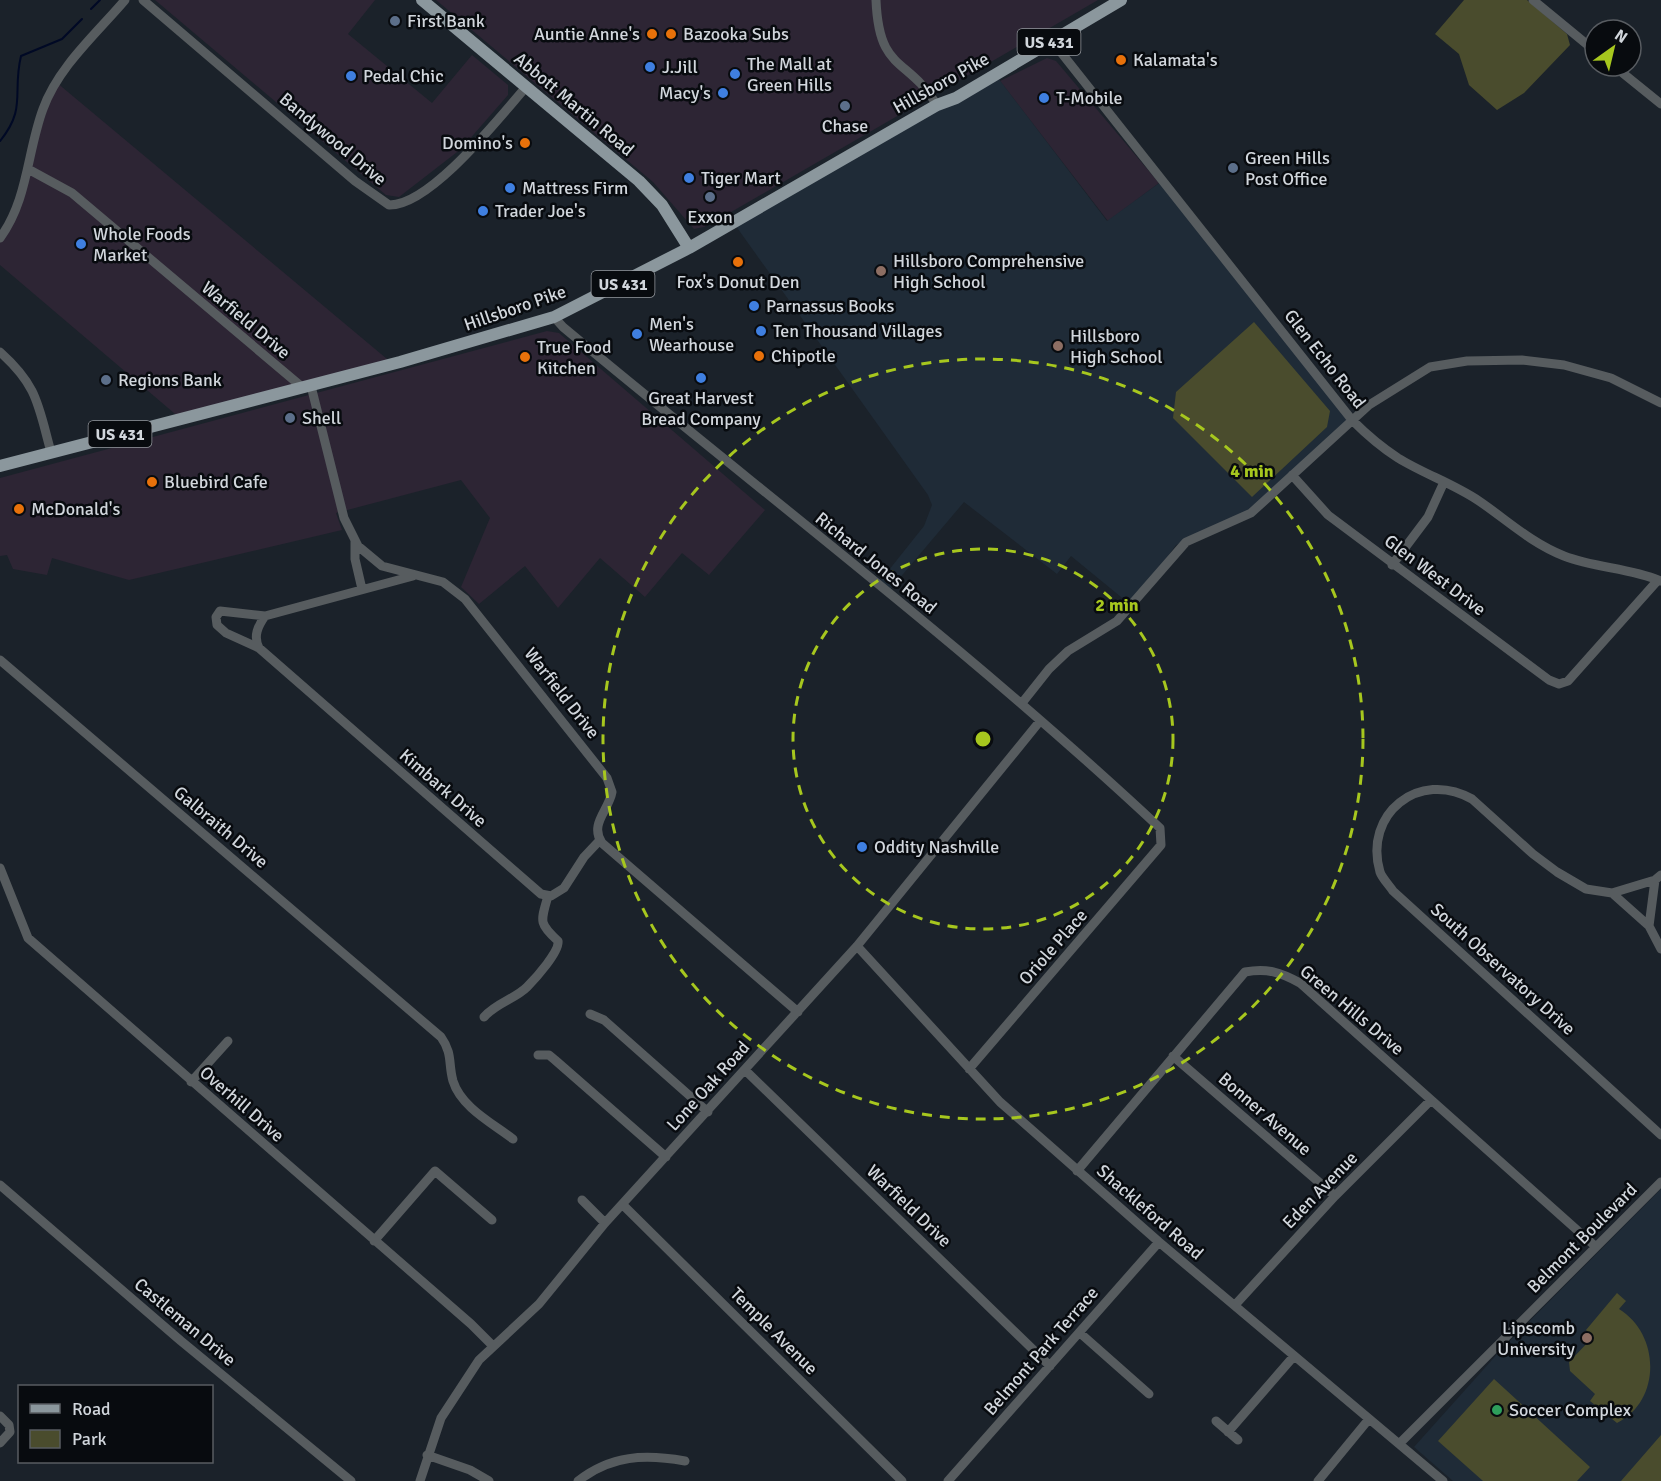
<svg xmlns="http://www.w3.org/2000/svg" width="1661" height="1481" viewBox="0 0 1661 1481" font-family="Signika,sans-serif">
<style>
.commercial{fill:#2d2534}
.built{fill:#1f2b37}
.green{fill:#4a4c2d}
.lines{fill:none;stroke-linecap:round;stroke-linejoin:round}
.stream{stroke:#000925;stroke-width:2}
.minor{stroke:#575c5f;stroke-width:9}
.major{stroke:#8b979d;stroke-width:12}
.ring{fill:none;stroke:#a7c71e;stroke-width:3;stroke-dasharray:10 8}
.service-dot{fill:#5c6f8a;stroke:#080b0f;stroke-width:2}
.food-dot{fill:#e8710a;stroke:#080b0f;stroke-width:2}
.shop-dot{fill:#3f7fe0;stroke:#080b0f;stroke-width:2}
.education-dot{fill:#8d6e63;stroke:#080b0f;stroke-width:2}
.leisure-dot{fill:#2e9e5b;stroke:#080b0f;stroke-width:2}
.labels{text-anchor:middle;stroke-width:5;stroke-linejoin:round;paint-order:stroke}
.shield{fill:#080b0f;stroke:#95999e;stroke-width:1.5}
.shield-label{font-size:16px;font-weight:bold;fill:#d1d6dc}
.poi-label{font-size:18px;fill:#d1d6dc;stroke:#080b0f;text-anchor:start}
.street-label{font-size:18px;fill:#d1d6dc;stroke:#080b0f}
.centre{fill:#a7c71e;stroke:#080b0f;stroke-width:3}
.ring-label{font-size:18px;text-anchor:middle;font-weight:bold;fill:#a7c71e;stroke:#080b0f;stroke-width:5;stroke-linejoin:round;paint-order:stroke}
</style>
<rect width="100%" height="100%" fill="#1b222a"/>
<path class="commercial" d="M155,0h220l-27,34 84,69 40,-48 36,30v10l-47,54 -62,48 -13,-2z
M436,0h662l-379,219 -15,8 -10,2 -41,-47z
M1047,58l9,3 103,122 -51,38 -108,-140z
M56,82l337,282 -212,55 -181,-154v-27l28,-69z
M547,331l12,2 206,177 -56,65 -27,-22 -37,44 -45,-39 -42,50 -33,-42 -46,38 -18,-17 29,-69 -29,-38 -125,33 6,17 -213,50 -77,-22 -5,17 -34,-6 -6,-14 -7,1v-78z"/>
<path class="built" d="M995,74l112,147 55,-40 190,239 -89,84 -87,41 -44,61 -61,-50 -14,18 -93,-72 -77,91 -10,-8 47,-59 8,-21 -4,-10 -195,-273z
M1661,1189v292h-208l-39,-34 86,-96z"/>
<path class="green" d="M1464,0h63l40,34 3,11 -46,48 -27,17 -28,-25 -10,-31 -24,-20z
M1254,322l76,89 -3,16 -75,70 -79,-79 3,-26z
M1617,1293l9,8 -7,8c42,26 42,92 -2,114l-27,-22 5,-7 -25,-23 -1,-9 24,-25 -7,-7z
M1494,1379l96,88 -13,14h-94l-45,-40z
M1661,1435v46h-40z"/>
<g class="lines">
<path class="stream" d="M91,9l9,-9
M0,141c27,-33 12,-48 21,-85l41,-17 20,-20"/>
<path class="minor" d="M143,0l212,181 34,24c41,1 110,-87 137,-118
M876,0c3,73 31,56 61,105
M1533,0l62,51
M1052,41l300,379c14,14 29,27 46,38 26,16 56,26 81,43 28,19 52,42 85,55 31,12 66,12 97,25
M1614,66l47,38
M28,169l44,24 230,194
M0,238c28,-38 27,-86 43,-129 15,-42 54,-76 82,-109
M554,317l9,10c199,166 407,323 597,501l1,17 -192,224
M0,352c38,34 38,53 51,100
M311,386l33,132 14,28 24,20 61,16 22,17 142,179 5,14c-3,18 -23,32 -10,51l196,169
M1292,475l36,40 221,165 10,4 9,-3 90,-101
M355,541v18l7,30
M1392,565l36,-48 16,-35
M413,576l-148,40 -45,-5 -4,6 1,8 9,8 33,15 282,246 10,2 13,-8 20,-31 16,-17
M259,648c-6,-12 -1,-22 6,-32
M0,660l441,377c12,17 7,26 12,44 8,26 39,42 60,58
M1022,703l27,-34 19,-18 49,-30 69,-79 65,-29 118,-108 61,-38 37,-6 55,-1 42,5 47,13 50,25
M0,868l28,70 443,386 21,21
M1661,875l-6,5 -43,13 -26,-4 -29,-17 -24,-18 -61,-55c-53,-30 -109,15 -92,73 2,6 9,13 13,19l268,244
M1655,880l-6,46 12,23
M1612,893l37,33
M857,946l143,156 159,140 284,239
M590,1014l14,6 104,92
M484,1017c12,-14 31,-18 43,-30 9,-9 33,-36 31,-46 -20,-18 -17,-20 -10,-45
M538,1055h11l6,5 111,97
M1173,1056l162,140
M745,1070l305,296
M191,1082l37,-41
M1077,1171l168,-199c22,-4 35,0 55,11l295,263
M0,1185l181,156 170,140
M582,1200l23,23
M623,1205l279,276
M374,1241l61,-70 57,49
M1235,1305l100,-109 96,-96
M1080,1333l69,61
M0,1416l9,9 1,7 -10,11
M1216,1421l22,19
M1228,1432l66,-76
M1399,1444l262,-262
M427,1455l43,15 19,11
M420,1481l21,-63 38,-58 60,-56 66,-81 252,-277 183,-225
M578,1481c33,-26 67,-27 107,-20
M948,1481l211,-239
M1318,1481l51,-62"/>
<path class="major" d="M422,0l217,181 23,24 27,43
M0,466l400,-104 154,-45 135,-69 248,-143 19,-7 165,-98"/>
</g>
<g class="ring">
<circle cx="983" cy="739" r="190"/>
<circle cx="983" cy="739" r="380"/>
</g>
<g class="service-dot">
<circle cx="395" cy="21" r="6"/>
<circle cx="845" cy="106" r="6"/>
<circle cx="1233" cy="168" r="6"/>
<circle cx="710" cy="197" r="6"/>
<circle cx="106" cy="380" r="6"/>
<circle cx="290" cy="418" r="6"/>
</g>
<g class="food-dot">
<circle cx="652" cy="34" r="6"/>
<circle cx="671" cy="34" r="6"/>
<circle cx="1121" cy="60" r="6"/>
<circle cx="525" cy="143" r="6"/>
<circle cx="738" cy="262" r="6"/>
<circle cx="759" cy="356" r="6"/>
<circle cx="525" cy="357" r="6"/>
<circle cx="152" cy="482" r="6"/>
<circle cx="19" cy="509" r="6"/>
</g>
<g class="shop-dot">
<circle cx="650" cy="67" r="6"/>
<circle cx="735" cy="74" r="6"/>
<circle cx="351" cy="76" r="6"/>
<circle cx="723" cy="93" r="6"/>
<circle cx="1044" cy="98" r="6"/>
<circle cx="689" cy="178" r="6"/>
<circle cx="510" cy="188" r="6"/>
<circle cx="483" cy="211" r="6"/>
<circle cx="81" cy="244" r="6"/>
<circle cx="754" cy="306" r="6"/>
<circle cx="761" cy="331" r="6"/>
<circle cx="637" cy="334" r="6"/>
<circle cx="701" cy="378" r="6"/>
<circle cx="862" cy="847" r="6"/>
</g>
<g class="education-dot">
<circle cx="881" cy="271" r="6"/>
<circle cx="1058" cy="346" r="6"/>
<circle cx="1587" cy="1338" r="6"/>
</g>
<circle class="leisure-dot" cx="1497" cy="1410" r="6"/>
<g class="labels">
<g class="shield">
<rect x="1017.5" y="29" width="63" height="26" rx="4.5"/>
<rect x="591.5" y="271" width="63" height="26" rx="4.5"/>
<rect x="88.5" y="421" width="63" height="26" rx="4.5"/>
</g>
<g class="shield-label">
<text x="1049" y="48">US 431</text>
<text x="623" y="290">US 431</text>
<text x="120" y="440">US 431</text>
</g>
<g class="poi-label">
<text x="407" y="27">First Bank</text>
<text x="640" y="40" text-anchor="end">Auntie Anne's</text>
<text x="683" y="40">Bazooka Subs</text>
<text x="1133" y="66">Kalamata's</text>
<text x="747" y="70">The Mall at<tspan x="747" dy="21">Green Hills</tspan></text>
<text x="662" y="73">J.Jill</text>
<text x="363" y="82">Pedal Chic</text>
<text x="711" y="99" text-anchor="end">Macy's</text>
<text x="1056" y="104">T-Mobile</text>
<text x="845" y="132" text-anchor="middle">Chase</text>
<text x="513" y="149" text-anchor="end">Domino's</text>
<text x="1245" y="164">Green Hills<tspan x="1245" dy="21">Post Office</tspan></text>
<text x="701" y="184">Tiger Mart</text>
<text x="522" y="194">Mattress Firm</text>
<text x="495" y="217">Trader Joe's</text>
<text x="710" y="223" text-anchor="middle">Exxon</text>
<text x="93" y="240">Whole Foods<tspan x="93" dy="21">Market</tspan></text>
<text x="893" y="267">Hillsboro Comprehensive<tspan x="893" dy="21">High School</tspan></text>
<text x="738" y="288" text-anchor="middle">Fox's Donut Den</text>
<text x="766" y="312">Parnassus Books</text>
<text x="649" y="330">Men's<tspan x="649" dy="21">Wearhouse</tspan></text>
<text x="773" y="337">Ten Thousand Villages</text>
<text x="1070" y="342">Hillsboro<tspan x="1070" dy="21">High School</tspan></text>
<text x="537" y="353">True Food<tspan x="537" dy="21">Kitchen</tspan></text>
<text x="771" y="362">Chipotle</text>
<text x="118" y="386">Regions Bank</text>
<text x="701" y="404" text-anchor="middle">Great Harvest<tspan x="701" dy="21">Bread Company</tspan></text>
<text x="302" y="424">Shell</text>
<text x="164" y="488">Bluebird Cafe</text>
<text x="31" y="515">McDonald's</text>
<text x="874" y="853">Oddity Nashville</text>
<text x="1575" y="1334" text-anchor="end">Lipscomb<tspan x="1575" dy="21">University</tspan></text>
<text x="1509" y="1416">Soccer Complex</text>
</g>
<g class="street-label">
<text transform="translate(941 83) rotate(-29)" y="6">Hillsboro Pike</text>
<text transform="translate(574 104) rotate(40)" y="6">Abbott Martin Road</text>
<text transform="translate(333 139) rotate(40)" y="6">Bandywood Drive</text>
<text transform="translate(515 308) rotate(-19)" y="6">Hillsboro Pike</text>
<text transform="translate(246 320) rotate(40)" y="6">Warfield Drive</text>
<text transform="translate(1325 359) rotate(52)" y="6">Glen Echo Road</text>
<text transform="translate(876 563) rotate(39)" y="6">Richard Jones Road</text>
<text transform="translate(1435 575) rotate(37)" y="6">Glen West Drive</text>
<text transform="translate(562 693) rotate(52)" y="6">Warfield Drive</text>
<text transform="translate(443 788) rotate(41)" y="6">Kimbark Drive</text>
<text transform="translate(221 827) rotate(40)" y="6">Galbraith Drive</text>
<text transform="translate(1053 947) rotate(-49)" y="6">Oriole Place</text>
<text transform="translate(1503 969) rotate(42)" y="6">South Observatory Drive</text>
<text transform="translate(1352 1010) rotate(40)" y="6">Green Hills Drive</text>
<text transform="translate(708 1086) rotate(-48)" y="6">Lone Oak Road</text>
<text transform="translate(242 1104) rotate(41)" y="6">Overhill Drive</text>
<text transform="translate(1265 1114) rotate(41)" y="6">Bonner Avenue</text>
<text transform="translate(1320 1190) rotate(-46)" y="6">Eden Avenue</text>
<text transform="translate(909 1206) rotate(44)" y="6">Warfield Drive</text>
<text transform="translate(1150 1212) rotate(41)" y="6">Shackleford Road</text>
<text transform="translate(1582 1238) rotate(-45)" y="6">Belmont Boulevard</text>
<text transform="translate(185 1322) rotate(40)" y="6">Castleman Drive</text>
<text transform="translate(774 1331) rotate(45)" y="6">Temple Avenue</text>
<text transform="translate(1041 1351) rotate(-49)" y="6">Belmont Park Terrace</text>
</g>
</g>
<circle cx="983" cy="739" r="9" class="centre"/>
<g class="ring-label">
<text x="1252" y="477">4 min</text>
<text x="1117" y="611">2 min</text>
</g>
<rect x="18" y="1385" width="195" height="78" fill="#080b0f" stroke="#585c61" stroke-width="1.5"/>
<rect x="30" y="1404" width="30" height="9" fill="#8b979d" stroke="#585c61" stroke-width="1.5"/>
<text x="72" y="1415" font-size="18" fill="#d1d6dc">Road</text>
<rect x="30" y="1430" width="30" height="18" fill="#4a4c2d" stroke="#585c61" stroke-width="1.5"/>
<text x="72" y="1445" font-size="18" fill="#d1d6dc">Park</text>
<g transform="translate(1613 48) rotate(34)"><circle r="28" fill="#080b0f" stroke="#585c61" stroke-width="1.5"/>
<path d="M0-4.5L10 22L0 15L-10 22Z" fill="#a7c71e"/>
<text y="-9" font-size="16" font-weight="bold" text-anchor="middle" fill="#d1d6dc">N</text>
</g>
</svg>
